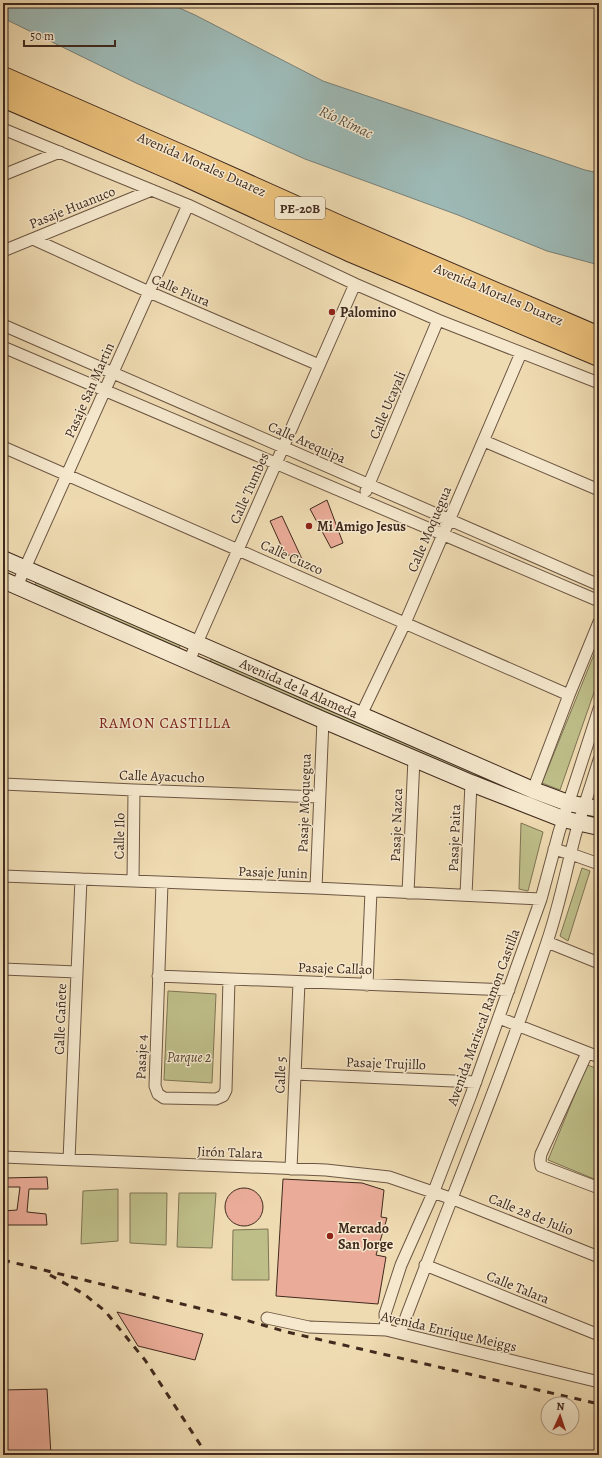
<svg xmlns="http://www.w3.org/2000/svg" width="602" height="1458" viewBox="0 0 602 1458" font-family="Alegreya,serif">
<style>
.green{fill:#bebe89;stroke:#7f7454}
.water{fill:#9db9b5;stroke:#788079}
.building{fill:#eaac98;stroke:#402a1e}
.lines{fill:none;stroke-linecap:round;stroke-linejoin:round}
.street-casing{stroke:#6c5643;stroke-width:13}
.secondary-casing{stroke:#402a1e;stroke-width:18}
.highway-casing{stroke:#402a1e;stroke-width:22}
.street{stroke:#f5e8cd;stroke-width:11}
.secondary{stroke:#f5e8cd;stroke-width:16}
.highway{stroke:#e8be79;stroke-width:20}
.rail{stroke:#402a1e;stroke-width:3;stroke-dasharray:7 7;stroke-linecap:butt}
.poi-dot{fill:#8f2418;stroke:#f5e8cd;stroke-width:1.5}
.labels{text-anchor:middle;stroke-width:3;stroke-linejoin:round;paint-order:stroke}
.shield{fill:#f5e8cd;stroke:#766352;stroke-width:1}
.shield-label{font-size:13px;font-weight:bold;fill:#402a1e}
.street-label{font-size:14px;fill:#402a1e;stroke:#f5e8cd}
.poi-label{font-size:14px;font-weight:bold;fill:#402a1e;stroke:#f5e8cd;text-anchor:start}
.park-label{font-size:14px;font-style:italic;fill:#594833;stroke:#f5e8cd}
.water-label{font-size:15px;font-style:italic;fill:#574e44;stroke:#f5e8cd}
.neighbourhood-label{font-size:15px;letter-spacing:1px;fill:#7a1f14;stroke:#f5e8cd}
</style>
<rect width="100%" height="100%" fill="#efdbb2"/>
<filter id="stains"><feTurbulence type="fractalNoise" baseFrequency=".005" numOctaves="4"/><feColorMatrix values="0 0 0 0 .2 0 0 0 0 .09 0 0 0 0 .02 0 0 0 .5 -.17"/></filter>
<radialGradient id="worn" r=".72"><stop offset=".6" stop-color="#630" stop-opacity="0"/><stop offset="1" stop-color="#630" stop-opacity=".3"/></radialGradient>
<path class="green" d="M38,577l146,62 -5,9 -144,-62z
M599,642v36l-39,112 -18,-7z
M214,653l313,136 -4,8 -313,-135z
M521,823l22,9 -15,59 -9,-2z
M582,868l8,3 -22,70 -8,-5z
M168,991l48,3 -4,89 -48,-3z
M587,1065l12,4v112l-51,-21z
M118,1189v52l-37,3 2,-53z
M130,1193h37l-1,52 -36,-2z
M179,1193h37l-4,55 -35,-1z
M268,1229l1,51h-37l1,-50z"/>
<path class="water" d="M3,3h165l27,12 128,66 262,89 14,3v92l-52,-14 -89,-36 -153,-56 -169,-76 -133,-65z"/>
<path class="building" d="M327,500l16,43 -12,5 -21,-39z
M282,516l20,43 -17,-5 -15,-33z
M47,1177l1,12h-19l-2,23 19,2 1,11h-44v-14l14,-1 3,-23h-17l2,-9z
M283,1179l79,4 22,7 -3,27 6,1 -11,37 10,2 -8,47 -102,-8z
M225 1207a19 19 0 1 1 38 0a19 19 0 1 1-38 0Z
M117,1312l86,22 -8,26 -57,-14z
M47,1389l4,66h-48v-65z"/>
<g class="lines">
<defs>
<path id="street" d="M3,129l185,76 167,79 83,36 161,63
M3,175l57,-23
M33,239l116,53 170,73
M3,251l149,-61
M3,325l596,260
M3,347l596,254
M484,441l115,49
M3,447l566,248
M366,491l72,-171
M17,586l171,-381
M189,661l166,-377
M361,715l44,-92 116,-270
M3,784l131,6 185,7
M533,790l36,-95 30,-73
M554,849l17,5 28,10
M3,876l313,12 225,11
M133,881l1,-91
M162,883l-7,203 3,8 6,4 52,1 7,-3 3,-6 3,-111
M316,888l7,-168
M408,893l6,-135
M466,895l5,-112
M547,942l52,21
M3,969l74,3
M158,976l351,14
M367,985l4,-94
M499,1018l100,39
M587,1053l-46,101 -1,6 1,6 58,22
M295,1074l181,8
M3,1157l323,13 63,7 64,22 146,58
M69,1160l12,-281
M291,1169l8,-187
M425,1265l174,70
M267,1318l42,9 77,3 213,52
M386,1330l-1,-16 16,-49 33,-74 37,-96 70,-196 18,-67 40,-123
M400,1333c49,-130 103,-259 147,-391 12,-35 19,-71 28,-106 7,-25 16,-50 24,-76"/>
<path id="secondary" d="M3,559l530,231 35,13 31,6
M3,580l320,140 148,63 92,36 36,8"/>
<path id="highway" d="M3,77l185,81 152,68 259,111
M3,97l176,76 170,78 250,105"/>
</defs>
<use href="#street" class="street-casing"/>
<use href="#secondary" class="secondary-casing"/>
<use href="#highway" class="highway-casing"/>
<use href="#street" class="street"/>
<use href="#secondary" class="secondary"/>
<use href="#highway" class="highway"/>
<path class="rail" d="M3,1260l232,57 52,15 312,72
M50,1275l34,19 21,17 40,49 62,95"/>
</g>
<g class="poi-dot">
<circle cx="332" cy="312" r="4"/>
<circle cx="309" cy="526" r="4"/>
<circle cx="330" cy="1236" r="4"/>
</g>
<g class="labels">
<rect class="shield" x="275" y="197" width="50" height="22" rx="3"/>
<g class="shield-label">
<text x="300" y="213">PE-20B</text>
</g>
<g class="street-label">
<text transform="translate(202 164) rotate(24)" y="5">Avenida Morales Duarez</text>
<text transform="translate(72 207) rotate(-22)" y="5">Pasaje Huanuco</text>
<text transform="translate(181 290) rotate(23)" y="5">Calle Piura</text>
<text transform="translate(499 294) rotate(23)" y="5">Avenida Morales Duarez</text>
<text transform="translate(89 390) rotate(-66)" y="5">Pasaje San Martin</text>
<text transform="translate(387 405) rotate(-67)" y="5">Calle Ucayali</text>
<text transform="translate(307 442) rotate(24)" y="5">Calle Arequipa</text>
<text transform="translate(249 488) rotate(-66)" y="5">Calle Tumbes</text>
<text transform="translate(429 529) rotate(-67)" y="5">Calle Moquegua</text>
<text transform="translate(292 557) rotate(24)" y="5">Calle Cuzco</text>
<text transform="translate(299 688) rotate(24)" y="5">Avenida de la Alameda</text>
<text transform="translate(162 776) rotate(2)" y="5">Calle Ayacucho</text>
<text transform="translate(304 803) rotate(-88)" y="5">Pasaje Moquegua</text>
<text transform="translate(396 825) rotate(-88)" y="5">Pasaje Nazca</text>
<text transform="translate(119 836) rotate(-89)" y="5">Calle Ilo</text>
<text transform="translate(454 838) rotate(-88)" y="5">Pasaje Paita</text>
<text transform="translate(273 872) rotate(2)" y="5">Pasaje Junin</text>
<text transform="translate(335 968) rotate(2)" y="5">Pasaje Callao</text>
<text transform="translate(483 1017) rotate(-70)" y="5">Avenida Mariscal Ramon Castilla</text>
<text transform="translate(60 1019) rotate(-88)" y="5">Calle Cañete</text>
<text transform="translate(141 1057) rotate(-88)" y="5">Pasaje 4</text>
<text transform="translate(386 1063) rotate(2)" y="5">Pasaje Trujillo</text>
<text transform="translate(280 1075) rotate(-88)" y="5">Calle 5</text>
<text transform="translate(230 1152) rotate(2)" y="5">Jirón Talara</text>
<text transform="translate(531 1214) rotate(22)" y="5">Calle 28 de Julio</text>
<text transform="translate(518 1287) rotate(22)" y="5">Calle Talara</text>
<text transform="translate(449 1331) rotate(13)" y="5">Avenida Enrique Meiggs</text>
</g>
<g class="poi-label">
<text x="340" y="317">Palomino</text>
<text x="317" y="531">Mi Amigo Jesus</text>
<text x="338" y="1233">Mercado<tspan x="338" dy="16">San Jorge</tspan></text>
</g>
<g class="park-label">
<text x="189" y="1062">Parque 2</text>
</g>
<g class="water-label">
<text transform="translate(346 122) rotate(25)" y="5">Río Rímac</text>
</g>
<g class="neighbourhood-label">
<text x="165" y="728">RAMON CASTILLA</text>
</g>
</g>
<rect width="602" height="1458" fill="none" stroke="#efdbb2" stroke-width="16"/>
<rect x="4" y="4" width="594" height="1450" fill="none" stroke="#402a1e" stroke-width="2"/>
<rect x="8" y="8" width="586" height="1442" fill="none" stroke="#402a1e"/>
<g transform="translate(560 1416) rotate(3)"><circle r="19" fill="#f5e8cd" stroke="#ad9c87"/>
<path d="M0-3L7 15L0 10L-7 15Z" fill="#8f2418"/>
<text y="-6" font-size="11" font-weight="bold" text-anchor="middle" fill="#402a1e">N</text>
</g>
<path d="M24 40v6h91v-6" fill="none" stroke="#402a1e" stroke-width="2"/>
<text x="30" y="40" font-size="12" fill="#402a1e" stroke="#f5e8cd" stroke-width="3" paint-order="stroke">50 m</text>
<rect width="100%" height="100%" filter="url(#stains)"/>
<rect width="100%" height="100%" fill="url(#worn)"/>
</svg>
